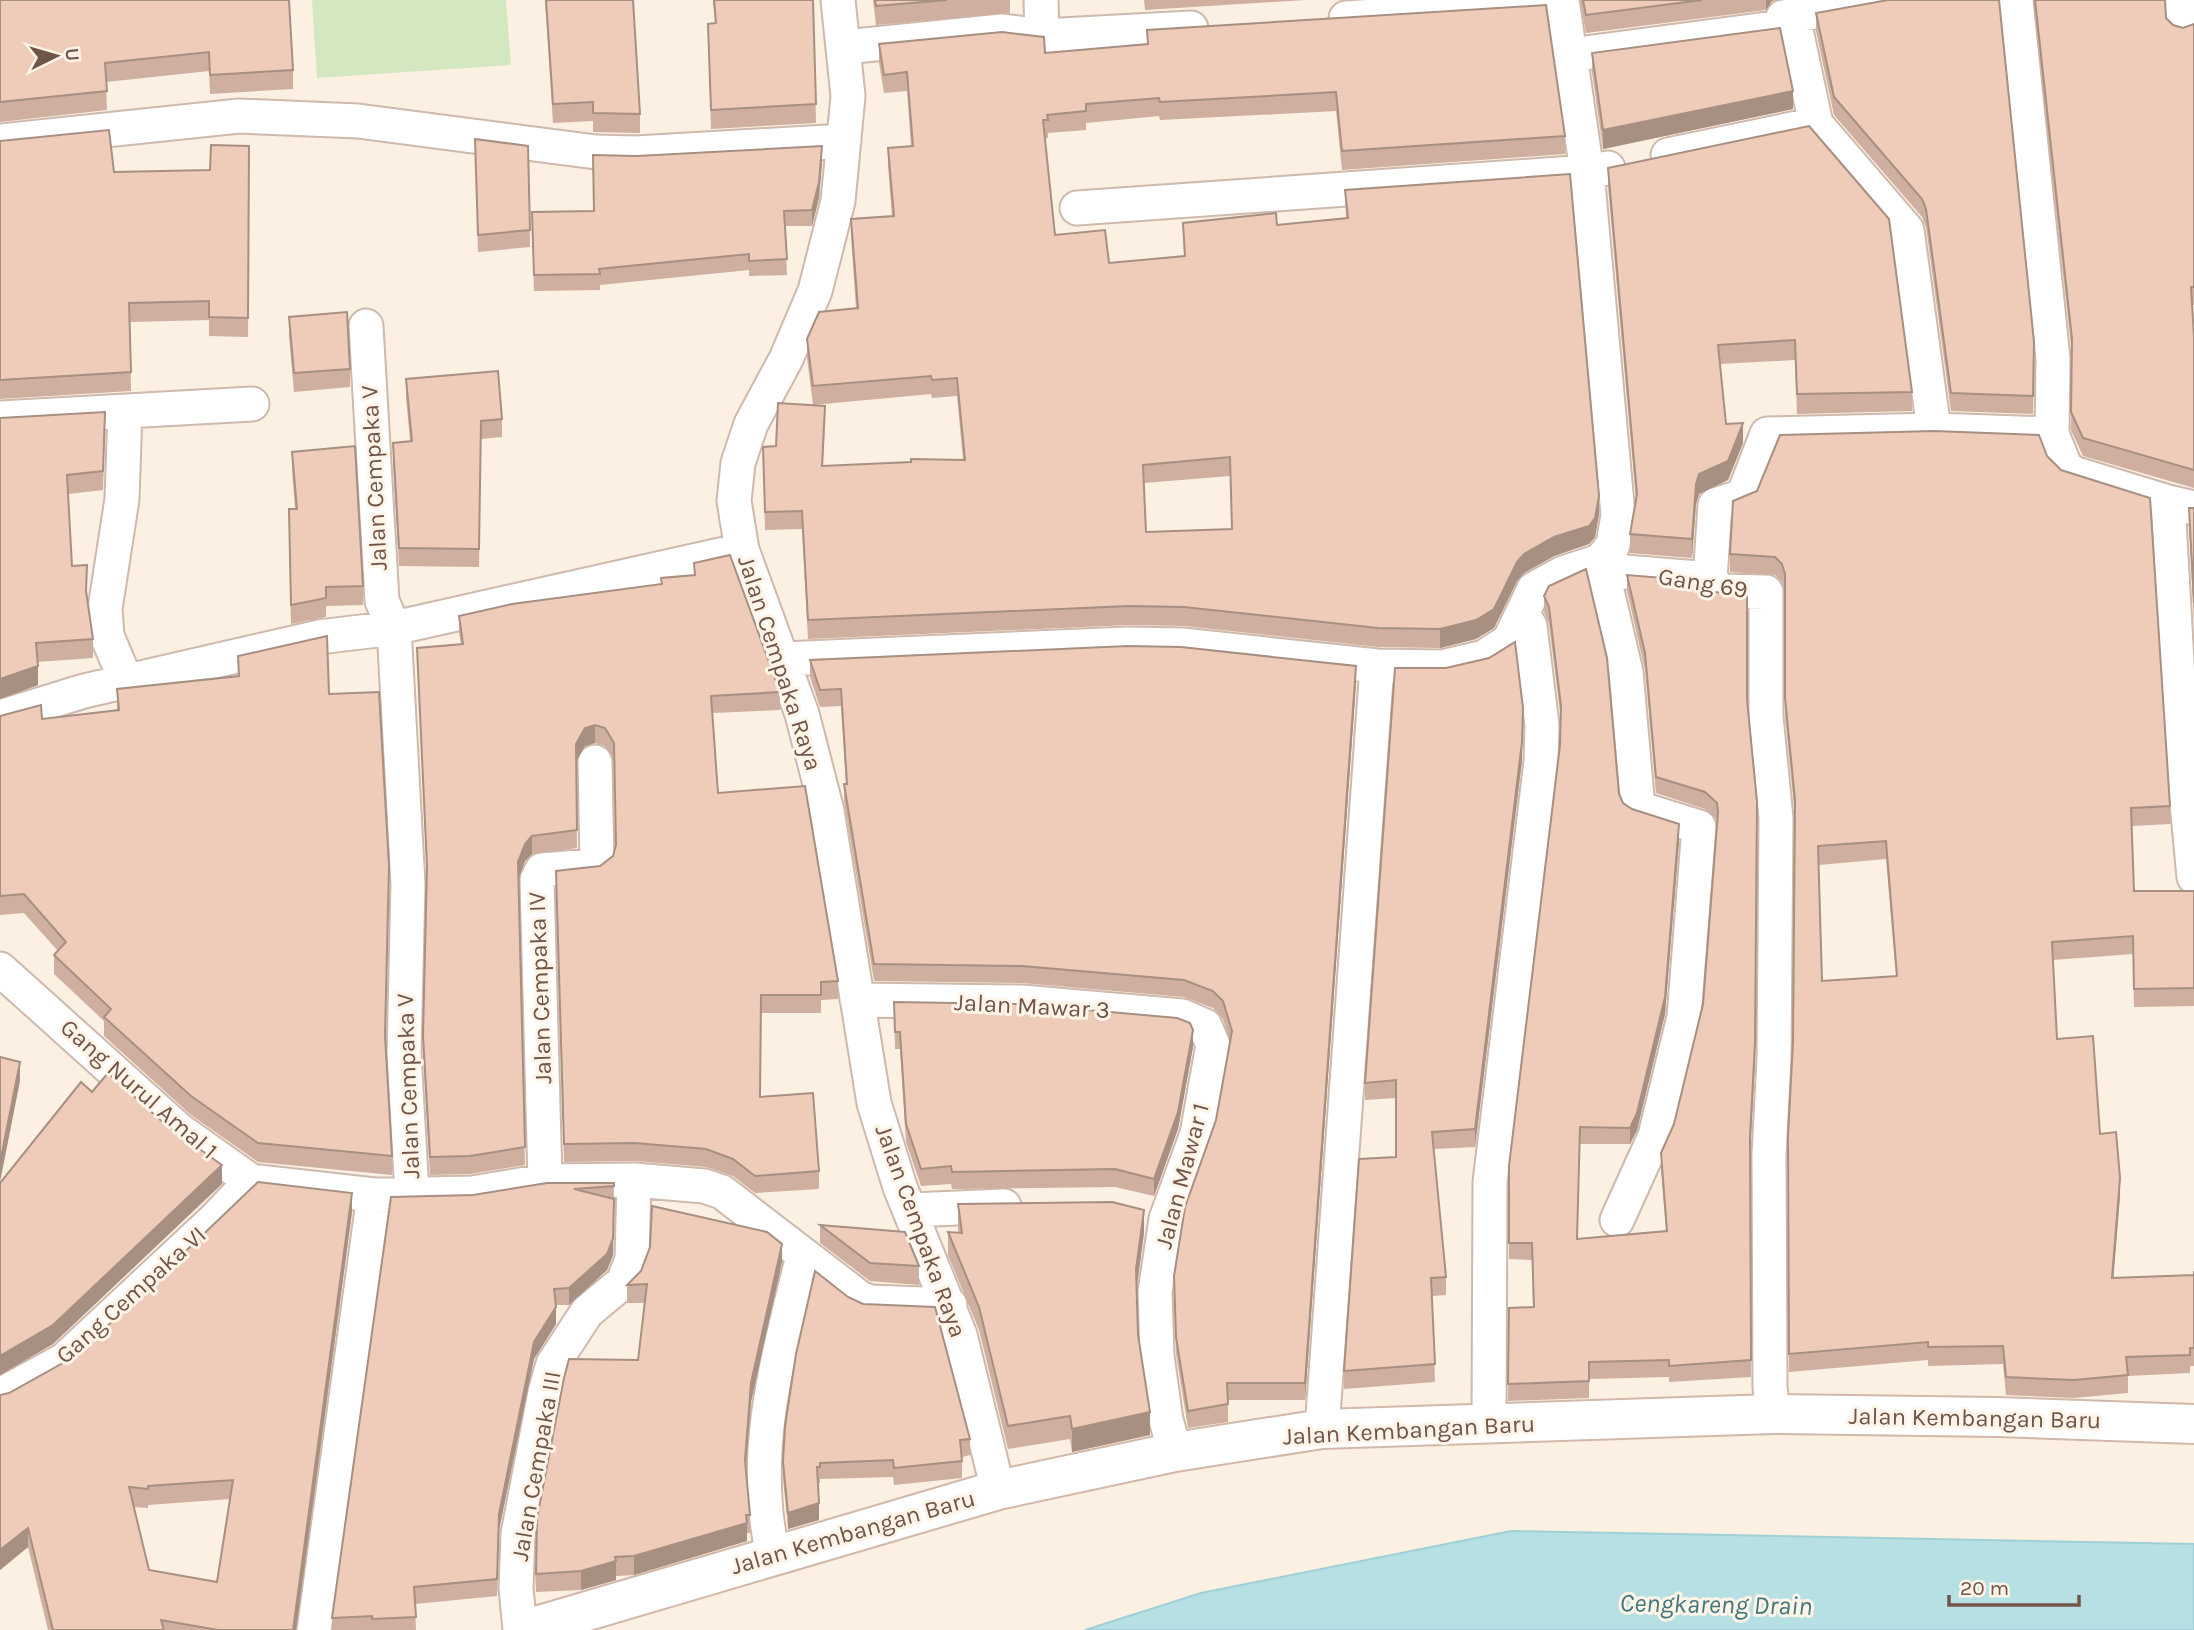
<svg xmlns="http://www.w3.org/2000/svg" width="2194" height="1630" viewBox="0 0 2194 1630" font-family="Karla,sans-serif">
<style>
.green{fill:#d3e8c1}
.water{fill:#b7e0e4;stroke:#9ed0d5;stroke-width:2}
.lines{fill:none;stroke-linecap:round;stroke-linejoin:round}
.minor-casing{stroke:#ceb9ac;stroke-width:37}
.secondary-casing{stroke:#d1b8a9;stroke-width:42}
.minor{stroke:#fff;stroke-width:33}
.secondary{stroke:#fff;stroke-width:38}
.wall{fill:#ceafa0;fill-rule:evenodd}
.shaded-wall{fill:#a78f82}
.building{fill:#efccba;stroke:#a78f82;stroke-width:2;fill-rule:evenodd}
.labels{text-anchor:middle;stroke-width:6;stroke-linejoin:round;paint-order:stroke}
.street-label{font-size:24px;fill:#715549;stroke:#fef4e7}
.water-label{font-size:26px;font-style:italic;fill:#41777e;stroke:#fef4e7}
</style>
<rect width="100%" height="100%" fill="#fbf0e2"/>
<path class="green" d="M312,0h194l5,65 -194,13z"/>
<path class="water" d="M1511,1531l683,13v86h-1109l116,-37z"/>
<g class="lines">
<defs>
<path id="minor" d="M838,0l10,96 -10,105 -23,90 -29,68 -35,65 -13,39 -4,38 8,49 60,164 25,97 47,292 26,84 60,148 38,155
M1041,0l1,36
M2016,0l37,359 -1,75 13,32 8,7 95,29
M2182,0l1,27
M1346,18l215,-15
M1782,27l14,3 20,94 91,106 27,200 118,4
M845,47l157,-16 40,5 149,-8
M1570,55l212,-28 1,-10 109,-17
M0,141l239,-25 119,5 238,31 40,1 208,-12
M1668,155l148,-31
M1077,208l510,-36 21,-4
M366,326l16,275 12,27 14,257 -4,169 8,140
M125,411l-3,88 -17,110 2,27 19,45
M0,418l252,-14
M2194,508l-26,-6 14,249 12,126
M1600,561l25,11 85,7 11,12 45,1v125l10,101 -2,242 -5,94 1,233 3,27
M1600,561l26,111 12,136 61,19 -15,190 -29,119 -38,84
M1710,579l5,-74 28,-9 24,-62 167,-4
M783,659l345,-15 54,1 195,21 65,1 42,-10 25,-16 25,-52 29,-16 37,-12 13,-16 5,-30 -31,-343 -25,-172
M0,717l84,-26 235,-54 75,-9 348,-78
M0,969l179,161 72,51 123,14 98,-2 73,-12 89,-1 70,6 18,6 138,106 10,4 80,3
M857,1000l165,2 160,14 23,10 8,19 -16,89 -31,85 -11,73 2,64 9,64 9,32
M545,1181l-8,-301 5,-10 49,-4 6,-3 -2,-101
M911,1210l93,-4
M0,1395l64,-35 150,-140 37,-39
M1489,1424l1,-242 51,-421 1,-36 -12,-99 -8,-12
M1322,1429l55,-763
M773,1554c-24,-100 6,-201 30,-298
M314,1630l60,-435
M520,1630l-4,-42 2,-54 27,-142 8,-28 34,-52 36,-30 9,-23 2,-79"/>
<path id="secondary" d="M523,1630l475,-140 177,-38 147,-23 451,-15 224,3 197,7"/>
</defs>
<use href="#minor" class="minor-casing"/>
<use href="#secondary" class="secondary-casing"/>
<use href="#minor" class="minor"/>
<use href="#secondary" class="secondary"/>
</g>
<path class="wall" d="M0,0l293,70v19l-83,5 -1,-23 -103,11 1,28 -107,12z
M545,0h88l7,114v19l-47,-1v-11l-40,2z
M713,0h100l3,123 -105,6 -3,-105 7,-1z
M873,0h137v13l-134,12z
M1144,0h161l-160,10z
M1580,0h195l-3,1 -6,9 -180,23z
M2033,0h132l1,18 7,7 10,3 11,-4v281h-2l2,32v151l-111,-32 -12,-26 1,-75z
M1816,13l218,329 -1,72 -82,-3 -25,-184 -4,-10 -88,-102 -18,-84z
M1147,30l418,106v18l-223,16 -6,-59 -176,9 -1,-4 -73,7v7l-38,3v5h-3l10,97 54,28 75,-7 -1,-33 94,2 69,-6 -1,-29 254,324 -4,23 -6,7 -35,12 -30,17 -7,8 -23,47 -18,11 -36,9 -62,-1 -194,-21 -56,-1 -320,14 -6,-110 -37,1 -2,-83 13,-1 49,-22 -2,42 140,-6 -6,-64 -25,2 -1,-4 -118,11 -6,-47v-19l49,-31 -5,-71v-18l41,-3 -4,-50v-18l23,-2 -4,-55 -23,2 -5,-30v-19l166,9 102,-9zM1230,476l2,53 -86,3 -2,-49z
M1592,53l201,56 -190,40 -11,-77z
M475,139l53,7 2,101 -52,5z
M0,141l114,31 96,-2 39,-24 -1,191 -39,-1v-16l-79,2 1,69 -131,8z
M822,162l-3,36 -7,28h-27l2,49 -38,1v-6l-149,15v5l-66,1 -2,-63 61,-17z
M1608,168l304,224v19l-115,3 -2,-54 -75,4 6,60 17,19 -15,37 -29,14 -3,10 -4,54 -62,-5v-19l6,-34 -28,-313z
M289,317l61,52v18l-56,5 -5,-56z
M406,379l96,40v18l-21,2 -2,128 -80,-1 -6,-105v-18l17,-2 -4,-44z
M0,418l105,13 -2,59 -35,4 4,72 15,18v13l6,42v19l-56,4 1,23 -38,14z
M292,452l71,134v19l-37,1v11l-35,7 -2,-96 6,-19 -3,-39z
M1733,501l437,305v18l-38,2 2,65h60v115l-60,1 -1,-53 -80,6 4,79 43,95 20,62 -7,82 80,-3 1,-4v95h-4v7l-62,3v17l-54,5 -68,-3 -3,-31 -75,2v-6l-139,12 -1,-236 5,-94 2,-225 -10,-101v-124l-3,-10 -7,-7 -45,-3v-18zM1886,859l10,117 -74,5 -3,-116z
M2189,508h5v114l-5,-95z
M694,563l86,129v18l-67,3 5,80 120,188v18l-17,1v13h-60l-1,84 59,74v18l-64,4 -22,-17 -27,-9 -71,-6 -71,1 -8,-274 44,-22 13,-10 3,-10 -2,-85 -9,-15 -10,-3 -10,3 -9,15 1,87 -45,6 -7,7 -7,18 7,286 -55,9 -40,1 -7,-121 4,-176 -10,-230 44,-4 -2,-11v-17l202,-32 33,-9z
M1627,575l120,125 8,359 -5,94 1,224 -82,5v-5l-80,2v19l-81,3 1,-93 24,-1 -1,-47 -23,-1v-93l51,-421 1,-25 -12,-96 -5,-12v-16l5,-10 74,217 56,38 -14,173 -28,116 -7,14h-50l-3,95 89,-8 -5,-61v-17l13,-29 29,-120 14,-181v-3l-12,-11 -49,-16 -11,-123 -18,-79z
M238,656l91,38 56,346 7,116v19l-134,-13 -67,-47 -87,-79v-15l-50,-47v-19l4,-4 -34,-38 -24,2v-199l42,3 75,-8v-22l121,-13z
M810,660l546,23 -51,717h-77v22l-40,6 -12,-74 -2,-78 42,-156 14,-78 -7,-23 -10,-11 -29,-11 -162,-14 -148,-2 -30,-180v-17h2l-5,-78 -21,1 -10,-30z
M1522,760l-47,387 -41,2 12,128v18l-14,1 3,86 -91,7v-18l52,-214v-59l-31,2v-17z
M894,1002l299,45 -15,82 -24,67 -39,-9 -163,2 -1,-5 -30,2 -15,-44 -6,-93h-5z
M614,1183l-1,72 -6,15 -38,35h-13v19l-22,35 -35,171 -2,66 -82,8 1,26h-84v-12l141,-423z
M958,1204l186,29 -8,55 2,47 12,100 -78,17 -2,-13 -62,10 -29,-119 -31,-75v-23l10,1z
M352,1212l-56,418h-248l-20,-83 -28,23v-175l9,-2zM230,1499l-13,83 -68,-12 -15,-63 14,1v-3z
M820,1225l99,41v19l-49,-4 -50,-38z
M782,1262l-31,140 -5,66 4,47v18h-3v8l-113,34 -18,1v4l-35,10 -45,2 -1,-23 103,-209 7,-57h-18v-18z
M970,1439v16l-8,2v21l-68,7 -1,-8 -73,2v4h-2l1,37 -31,9 -5,-50v-17z"/>
<path class="shaded-wall" d="M1766,0h9l-3,1 -6,9z
M1793,91v18l-190,40v-19z
M822,146v16l-3,36 -7,28v-16z
M1743,423v20l-15,37 -29,14 -3,10 -4,54v-19l4,-55 3,-10z
M1599,496v18l-4,23 -6,7 -35,12 -30,17 -7,8 -23,47 -18,11 -36,9v-19l77,-67 7,-8z
M38,666v19l-38,14v-20z
M1356,666v17l-51,717v-17z
M1523,708l-1,52 -47,387v-18z
M595,725v18l-10,3 -9,16v-18l9,-16z
M1757,802l-2,257 -5,95z
M1679,824v17l-14,173 -28,116 -7,14v-16z
M532,836v18l-7,7 -7,19v-18l7,-18z
M1193,1030v17l-15,82 -24,67v-17z
M20,1062v19l-20,101v-19z
M222,1165v19l-169,160 -53,31v-19z
M2120,1178v18l-8,100v-18z
M352,1193v19l-56,418h-3z
M614,1199l-1,56 -6,15 -38,35v-17z
M1144,1210v23l-8,60v-24z
M782,1244v18l-31,140 -6,76v-18l6,-77z
M556,1307v17l-22,35 -35,171 -2,66 2,-82 35,-172z
M1150,1412v23l-78,17v-23z
M819,1503v17l-31,9v-16z
M747,1523v18l-113,34v-19z
M28,1528v19l-28,23v-20z
M616,1561v19l-35,10v-19z"/>
<path class="building" d="M0,0h289l4,70 -83,5 -1,-23 -104,11 2,28 -107,11z
M546,0h87l7,114 -47,-1v-11l-40,2z
M714,0h99l3,104 -105,6 -3,-86 8,-1z
M875,0h72l-71,6z
M1583,0h119l-116,15z
M1888,0h111l35,342 -1,54 -82,-3 -25,-184 -4,-10 -88,-102 -18,-84z
M2035,0h130l1,18 7,7 10,3 11,-4v263h-3l3,50v133l-111,-32 -12,-26 1,-73z
M1546,5l19,131 -223,15 -6,-59 -176,10 -1,-4 -73,6v7l-39,4 1,5h-5l12,115 50,-5 4,33 76,-7 -2,-33 93,-10 1,12 71,-7 -3,-28 225,-16 29,322 -4,22 -6,8 -35,11 -30,17 -7,8 -23,47 -18,11 -36,9 -62,-1 -194,-21 -56,-1 -320,14 -6,-109 -37,1 -2,-65 13,-1 2,-43 47,3 -3,60 89,-4v-3l54,1 -8,-82 -25,2 -1,-4 -118,10 -6,-47 12,-27 39,-4 -7,-89 43,-3 -6,-68 25,-2 -6,-74 -23,3 -5,-31 123,-12 42,5 1,16 103,-9 -1,-14zM1230,457l2,72 -86,3 -3,-67z
M1780,28l13,63 -190,39 -11,-77z
M1809,126l80,93 23,173 -115,2 -2,-54 -77,5 8,79 17,-1 -15,38 -29,13 -3,10 -4,55 -62,-5 7,-40 -29,-326z
M109,130l5,42 96,-2 1,-25 38,1 -1,172 -39,-1v-16l-80,2 2,69 -131,8v-239z
M475,139l53,7 2,84 -52,5z
M822,146l-3,36 -7,28 -28,1 3,48 -38,2v-7l-150,15 1,5 -66,1 -2,-63 62,-1 -1,-56 44,1z
M347,312l3,57 -56,4 -5,-56z
M498,371l4,48 -21,2 -2,128 -80,-1 -6,-105 19,-2 -6,-62z
M105,412l-2,59 -36,4 5,91 15,-1 -1,26 7,48 -57,4 2,23 -38,13v-261z
M1934,431l105,4 8,21 14,14 89,28 20,308 -39,2 3,83h60v97l-60,1 -1,-53 -81,6 5,97 36,-3 7,98 16,-2 4,46 -8,100 82,-3v-4v77h-4v7l-64,2 2,18 -54,5 -68,-3 -3,-31 -75,1v-5l-139,12 -1,-218 5,-94 2,-242 -10,-102v-124l-3,-10 -7,-7 -45,-3 3,-53 24,-10 23,-56zM1886,841l11,135 -75,5 -4,-135z
M355,446l8,140 -37,1v11l-35,7 -2,-96h8l-5,-57z
M2189,508h5v95z
M730,555l50,137 -69,4 7,97 87,-7 33,195 -17,1v13h-60l-1,102 53,-4 6,78 -64,5 -22,-17 -27,-10 -71,-6 -71,1 -8,-273 44,-5 13,-10 3,-11 -2,-102 -9,-15 -10,-3 -10,3 -9,16 1,86 -45,6 -7,8 -7,18 7,285 -55,9 -40,1 -7,-121 4,-170 -10,-218 46,-4 -4,-28 53,-12 150,-20 -1,-6 34,-3 -1,-12z
M1586,569l21,89 12,136 4,9 9,6 47,15 -14,173 -28,116 -7,15 -50,-1 -3,112 90,-8 -6,-78 13,-29 29,-120 15,-192 -1,-9 -12,-11 -49,-15 -11,-124 -18,-78 74,6 13,11 33,2v106l10,102 -2,241 -5,94 1,223 -82,6v-6l-80,2v19l-81,3 1,-76 25,-1 -2,-64h-23v-77l51,-421 1,-39 -12,-99 -5,-11 5,-10z
M327,636l2,58 50,-2 10,174 -4,169 7,121 -134,-13 -67,-47 -87,-79 7,-8 -57,-54 12,-13 -42,-48 -24,2v-180l41,-11 1,14 77,-9 -2,-21 122,-13 -1,-20z
M1515,642l8,66 -1,34 -47,387 -43,3 14,145 -15,1 4,86 -91,7 15,-212 37,-2v-77l-31,3 30,-415h51l43,-10z
M1128,646l53,1 175,19 -51,717h-78l1,21 -40,7 -12,-74 -2,-61 11,-69 31,-87 16,-89 -9,-30 -10,-10 -29,-11 -162,-14 -148,-2 -30,-180h3l-6,-95 -21,1 -10,-30z
M894,1002l127,2 156,14 13,5 3,7 -15,82 -24,67 -39,-10 -163,3 -1,-6 -30,3 -15,-45 -6,-92h-5z
M0,1057l20,5 -20,101z
M108,1073l58,52 56,40 -169,160 -53,31v-173l81,-101 11,10z
M258,1182l94,11 -59,437h-75l-57,-10 3,10h-111l-25,-102 -28,22v-155l9,-2 68,-38zM233,1480l-16,102 -68,-12 -20,-83 19,2v-3z
M547,1183h67v3l-40,3 40,10 -1,39 -6,16 -38,34 -15,1 2,18 -22,35 -35,172 -2,65 -83,8 2,30 -44,2v-3l-40,2 59,-421 82,-2z
M1112,1202l32,8 -8,59 2,66 12,77 -78,17 -2,-13 -62,10 -29,-119 -31,-75 14,1 -4,-29z
M652,1206l115,26 15,12 -31,139 -6,77 5,55h-4l1,8 -113,33 -19,1 1,4 -35,10 -45,3 1,-56 27,-140 5,-19 69,1 9,-76 -20,1 14,-14 9,-24z
M820,1225l85,7 14,34 -49,-3z
M815,1271l33,26 15,7 72,3 35,132 -10,1 2,21 -68,7 -1,-8 -73,3v4h-3l2,36 -31,10 -5,-51 2,-36 11,-72z"/>
<g class="labels">
<g class="street-label">
<text transform="translate(374 478) rotate(-93)" y="8">Jalan Cempaka V</text>
<text transform="translate(1703 583) rotate(9)" y="8">Gang 69</text>
<text transform="translate(780 663) rotate(72)" y="8">Jalan Cempaka Raya</text>
<text transform="translate(540 988) rotate(-92)" y="8">Jalan Cempaka IV</text>
<text transform="translate(1032 1006) rotate(3)" y="8">Jalan Mawar 3</text>
<text transform="translate(408 1086) rotate(-92)" y="8">Jalan Cempaka V</text>
<text transform="translate(139 1089) rotate(41)" y="8">Gang Nurul Amal 1</text>
<text transform="translate(1182 1176) rotate(-75)" y="8">Jalan Mawar 1</text>
<text transform="translate(921 1231) rotate(70)" y="8">Jalan Cempaka Raya</text>
<text transform="translate(131 1295) rotate(-42)" y="8">Gang Cempaka VI</text>
<text transform="translate(1975 1418) rotate(1)" y="8">Jalan Kembangan Baru</text>
<text transform="translate(1409 1430) rotate(-3)" y="8">Jalan Kembangan Baru</text>
<text transform="translate(536 1466) rotate(-80)" y="8">Jalan Cempaka III</text>
<text transform="translate(853 1532) rotate(-16)" y="8">Jalan Kembangan Baru</text>
</g>
<g class="water-label">
<text transform="translate(1716 1604) rotate(1)" y="9">Cengkareng Drain</text>
</g>
</g>
<g transform="translate(56 56) rotate(85)" stroke="#fef4e7" stroke-width="5" paint-order="stroke">
<path d="M0-5L12 26L0 18L-12 26Z" fill="#715549"/>
<text y="-10" font-size="19" font-weight="bold" text-anchor="middle" fill="#715549">U</text>
</g>
<path d="M1949 1595v10h130v-10" fill="none" stroke="#715549" stroke-width="3.5"/>
<text x="1960" y="1595" font-size="21" fill="#715549" stroke="#fef4e7" stroke-width="5" paint-order="stroke">20 m</text>
</svg>
